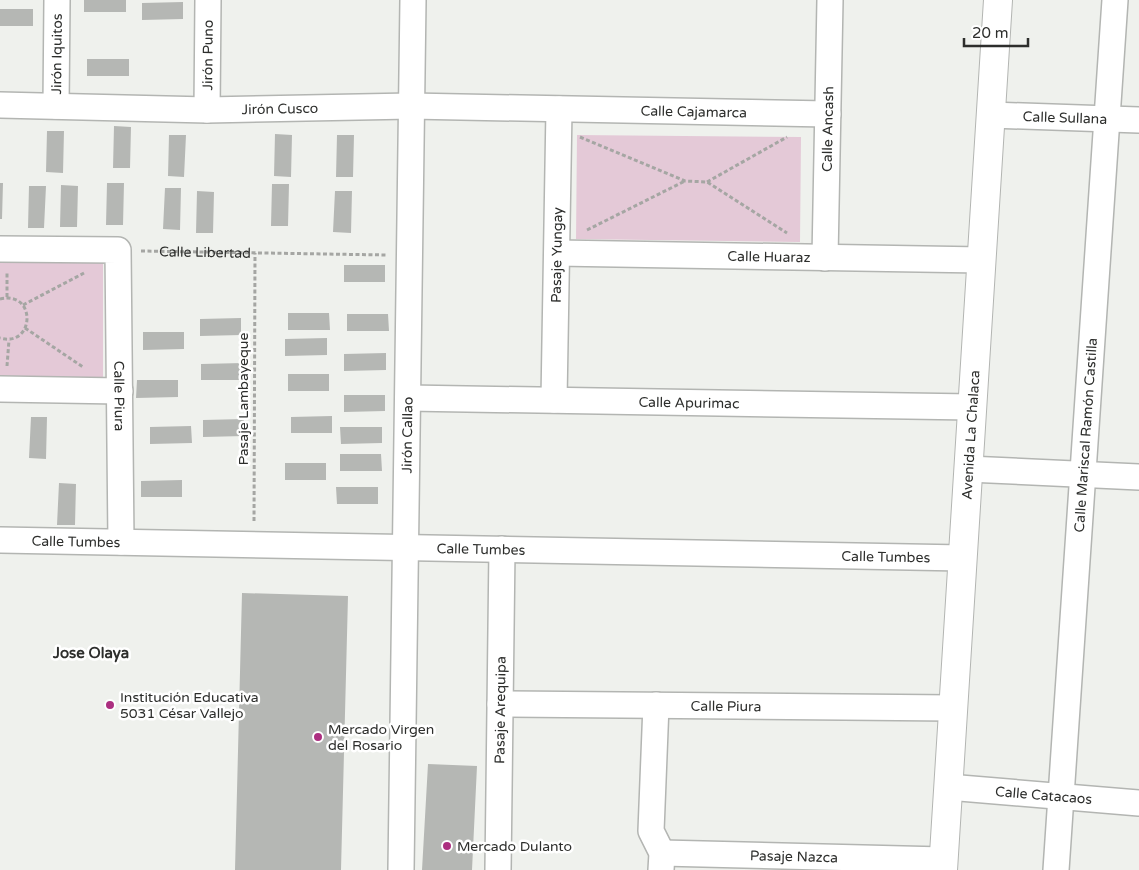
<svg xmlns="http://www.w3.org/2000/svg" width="1139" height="870" viewBox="0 0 1139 870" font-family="'Varela Round',sans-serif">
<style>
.green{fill:#e4c9d7}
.building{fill:#b5b7b4}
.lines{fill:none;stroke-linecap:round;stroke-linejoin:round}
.street-casing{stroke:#b3b5b2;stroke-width:28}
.secondary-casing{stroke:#b3b5b2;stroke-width:30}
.path{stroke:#a5a6a3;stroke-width:3;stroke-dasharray:4 2.5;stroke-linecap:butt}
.street{stroke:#fff;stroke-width:25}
.secondary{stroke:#fff;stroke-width:28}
.poi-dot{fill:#ac2f80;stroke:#fff;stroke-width:2}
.labels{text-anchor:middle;stroke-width:5;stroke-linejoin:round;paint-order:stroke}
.street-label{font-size:14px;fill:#2d2e2c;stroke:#fff}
.poi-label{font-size:14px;fill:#2d2e2c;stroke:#fff;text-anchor:start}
.neighbourhood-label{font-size:15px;font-weight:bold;fill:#2d2e2c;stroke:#fff}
</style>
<rect width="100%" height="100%" fill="#eff1ed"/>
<path class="green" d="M577,135l224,2 -1,105 -224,-3z
M0,262l103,1v117h-103z"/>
<path class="building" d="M84,0h42v12h-42z
M183,2v17l-41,1v-17z
M0,9h33v17h-33z
M87,59h42v17h-42z
M114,126l17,1 -1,41h-17z
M47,131h17l-1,42 -17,-1z
M275,134l17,1 -1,42 -17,-1z
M169,135h17l-2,42 -16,-1z
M337,135h17l-1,42h-17z
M0,183h3l-1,36h-2z
M107,183h17l-1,42h-17z
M272,184h17l-1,42h-17z
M61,185l17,1 -1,41h-17z
M29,186h17l-2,42h-16z
M165,188h16l-1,42 -17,-1z
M197,191l17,1 -1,41h-17z
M335,191h17l-1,42 -18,-1z
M344,265h41v17h-41z
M288,313h41l1,17h-42z
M347,314h41l1,17h-42z
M241,318v17l-41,1v-17z
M143,332h41v17l-41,1z
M327,338v17l-42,1v-17z
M386,353v17l-42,1v-17z
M243,363v17h-42v-16z
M288,374h41v17h-41z
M137,380h41v17l-42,1z
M344,395h41v16l-41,1z
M332,416v17h-41v-16z
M31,417h16l-1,42 -17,-1z
M244,419v17l-41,1v-17z
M191,426l1,17 -42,1v-17z
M340,427h42v16l-41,1z
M340,454h41l1,17h-42z
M285,463h41v17h-41z
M182,480v17h-41v-16z
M59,483l17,1 -1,41h-18z
M336,487h42v17h-41z
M242,593l106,3 -7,274h-106z
M428,764l49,2 -5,104h-50z"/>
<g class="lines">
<defs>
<g id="street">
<path id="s2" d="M0,105l207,5 204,-4 417,8"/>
<path id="s3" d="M56,106l1,-106"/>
<path id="s4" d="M207,110l1,-110"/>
<path id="s5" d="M991,115l148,5"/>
<path id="s6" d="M0,249l118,1 3,292"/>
<path id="s7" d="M557,253l425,7"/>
<path id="s8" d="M825,258l5,-258"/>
<path d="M0,389l120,2"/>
<path id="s9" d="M408,398l564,9"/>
<path id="s10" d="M554,400l5,-291"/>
<path d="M968,469l171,8"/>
<path id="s11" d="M0,540l963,18"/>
<path id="s12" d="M500,704l453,4"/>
<path d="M656,705l-5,126 11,22 -1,17"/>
<path id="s13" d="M948,787l191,16"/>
<path id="s14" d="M662,853l281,7"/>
<path id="s15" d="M401,870l12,-870"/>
<path id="s16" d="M498,870l4,-321"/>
<path id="s17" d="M1056,870l59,-870"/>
</g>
<g id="secondary">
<path id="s18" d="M943,870l55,-870"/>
</g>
</defs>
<use href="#street" class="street-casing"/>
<use href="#secondary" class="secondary-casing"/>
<g class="path">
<path d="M580,137l105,44 22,1 80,51"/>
<path d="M707,182l80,-45"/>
<path d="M587,230l98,-49"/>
<path id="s1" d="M141,251l246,4"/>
<path d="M7,297v-26"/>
<path d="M0,299c37,-9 35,49 0,39"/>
<path d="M23,305l61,-32"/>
<path d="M25,328l58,39"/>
<path d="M7,366l2,-26"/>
<path d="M254,521l1,-268"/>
</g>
<use href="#street" class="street"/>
<use href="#secondary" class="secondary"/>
</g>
<g class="poi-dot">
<circle cx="110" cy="705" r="5"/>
<circle cx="318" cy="737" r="5"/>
<circle cx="447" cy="846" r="5"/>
</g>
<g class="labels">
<g class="street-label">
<text dy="5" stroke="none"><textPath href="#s3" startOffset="52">Jirón Iquitos</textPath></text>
<text dy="5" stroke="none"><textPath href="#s4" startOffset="55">Jirón Puno</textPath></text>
<text dy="5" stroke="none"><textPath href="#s2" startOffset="280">Jirón Cusco</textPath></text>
<text dy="5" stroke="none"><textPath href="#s2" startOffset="694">Calle Cajamarca</textPath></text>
<text dy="5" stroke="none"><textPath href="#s5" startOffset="74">Calle Sullana</textPath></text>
<text dy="5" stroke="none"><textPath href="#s8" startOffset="129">Calle Ancash</textPath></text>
<text dy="5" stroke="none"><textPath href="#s1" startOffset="64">Calle Libertad</textPath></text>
<text dy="5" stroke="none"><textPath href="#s10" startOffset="145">Pasaje Yungay</textPath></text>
<text dy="5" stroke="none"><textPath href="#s7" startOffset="212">Calle Huaraz</textPath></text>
<text dy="5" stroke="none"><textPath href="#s6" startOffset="264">Calle Piura</textPath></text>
<text transform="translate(243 399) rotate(-90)" y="5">Pasaje Lambayeque</text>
<text dy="5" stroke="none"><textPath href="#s9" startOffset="281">Calle Apurimac</textPath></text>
<text dy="5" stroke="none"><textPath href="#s15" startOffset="435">Jirón Callao</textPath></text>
<text dy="5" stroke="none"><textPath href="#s18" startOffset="436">Avenida La Chalaca</textPath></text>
<text dy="5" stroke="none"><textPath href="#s17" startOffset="436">Calle Mariscal Ramón Castilla</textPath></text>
<text dy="5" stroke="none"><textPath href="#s11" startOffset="76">Calle Tumbes</textPath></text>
<text dy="5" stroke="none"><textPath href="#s11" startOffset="481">Calle Tumbes</textPath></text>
<text dy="5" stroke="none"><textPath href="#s11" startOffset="886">Calle Tumbes</textPath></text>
<text dy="5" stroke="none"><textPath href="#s12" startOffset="226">Calle Piura</textPath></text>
<text dy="5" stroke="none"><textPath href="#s16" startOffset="160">Pasaje Arequipa</textPath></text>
<text dy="5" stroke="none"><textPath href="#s13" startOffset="96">Calle Catacaos</textPath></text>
<text dy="5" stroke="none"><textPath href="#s14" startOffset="132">Pasaje Nazca</textPath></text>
</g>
<g class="poi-label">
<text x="120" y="702">Institución Educativa<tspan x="120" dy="16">5031 César Vallejo</tspan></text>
<text x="328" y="734">Mercado Virgen<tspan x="328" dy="16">del Rosario</tspan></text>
<text x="457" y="851">Mercado Dulanto</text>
</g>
<g class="neighbourhood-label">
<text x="91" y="658">Jose Olaya</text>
</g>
</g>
<path d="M964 38v8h64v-8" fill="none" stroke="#2d2e2c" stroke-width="2.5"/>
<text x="972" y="38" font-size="15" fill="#2d2e2c" stroke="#ffffff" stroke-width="4" paint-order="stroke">20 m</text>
</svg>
